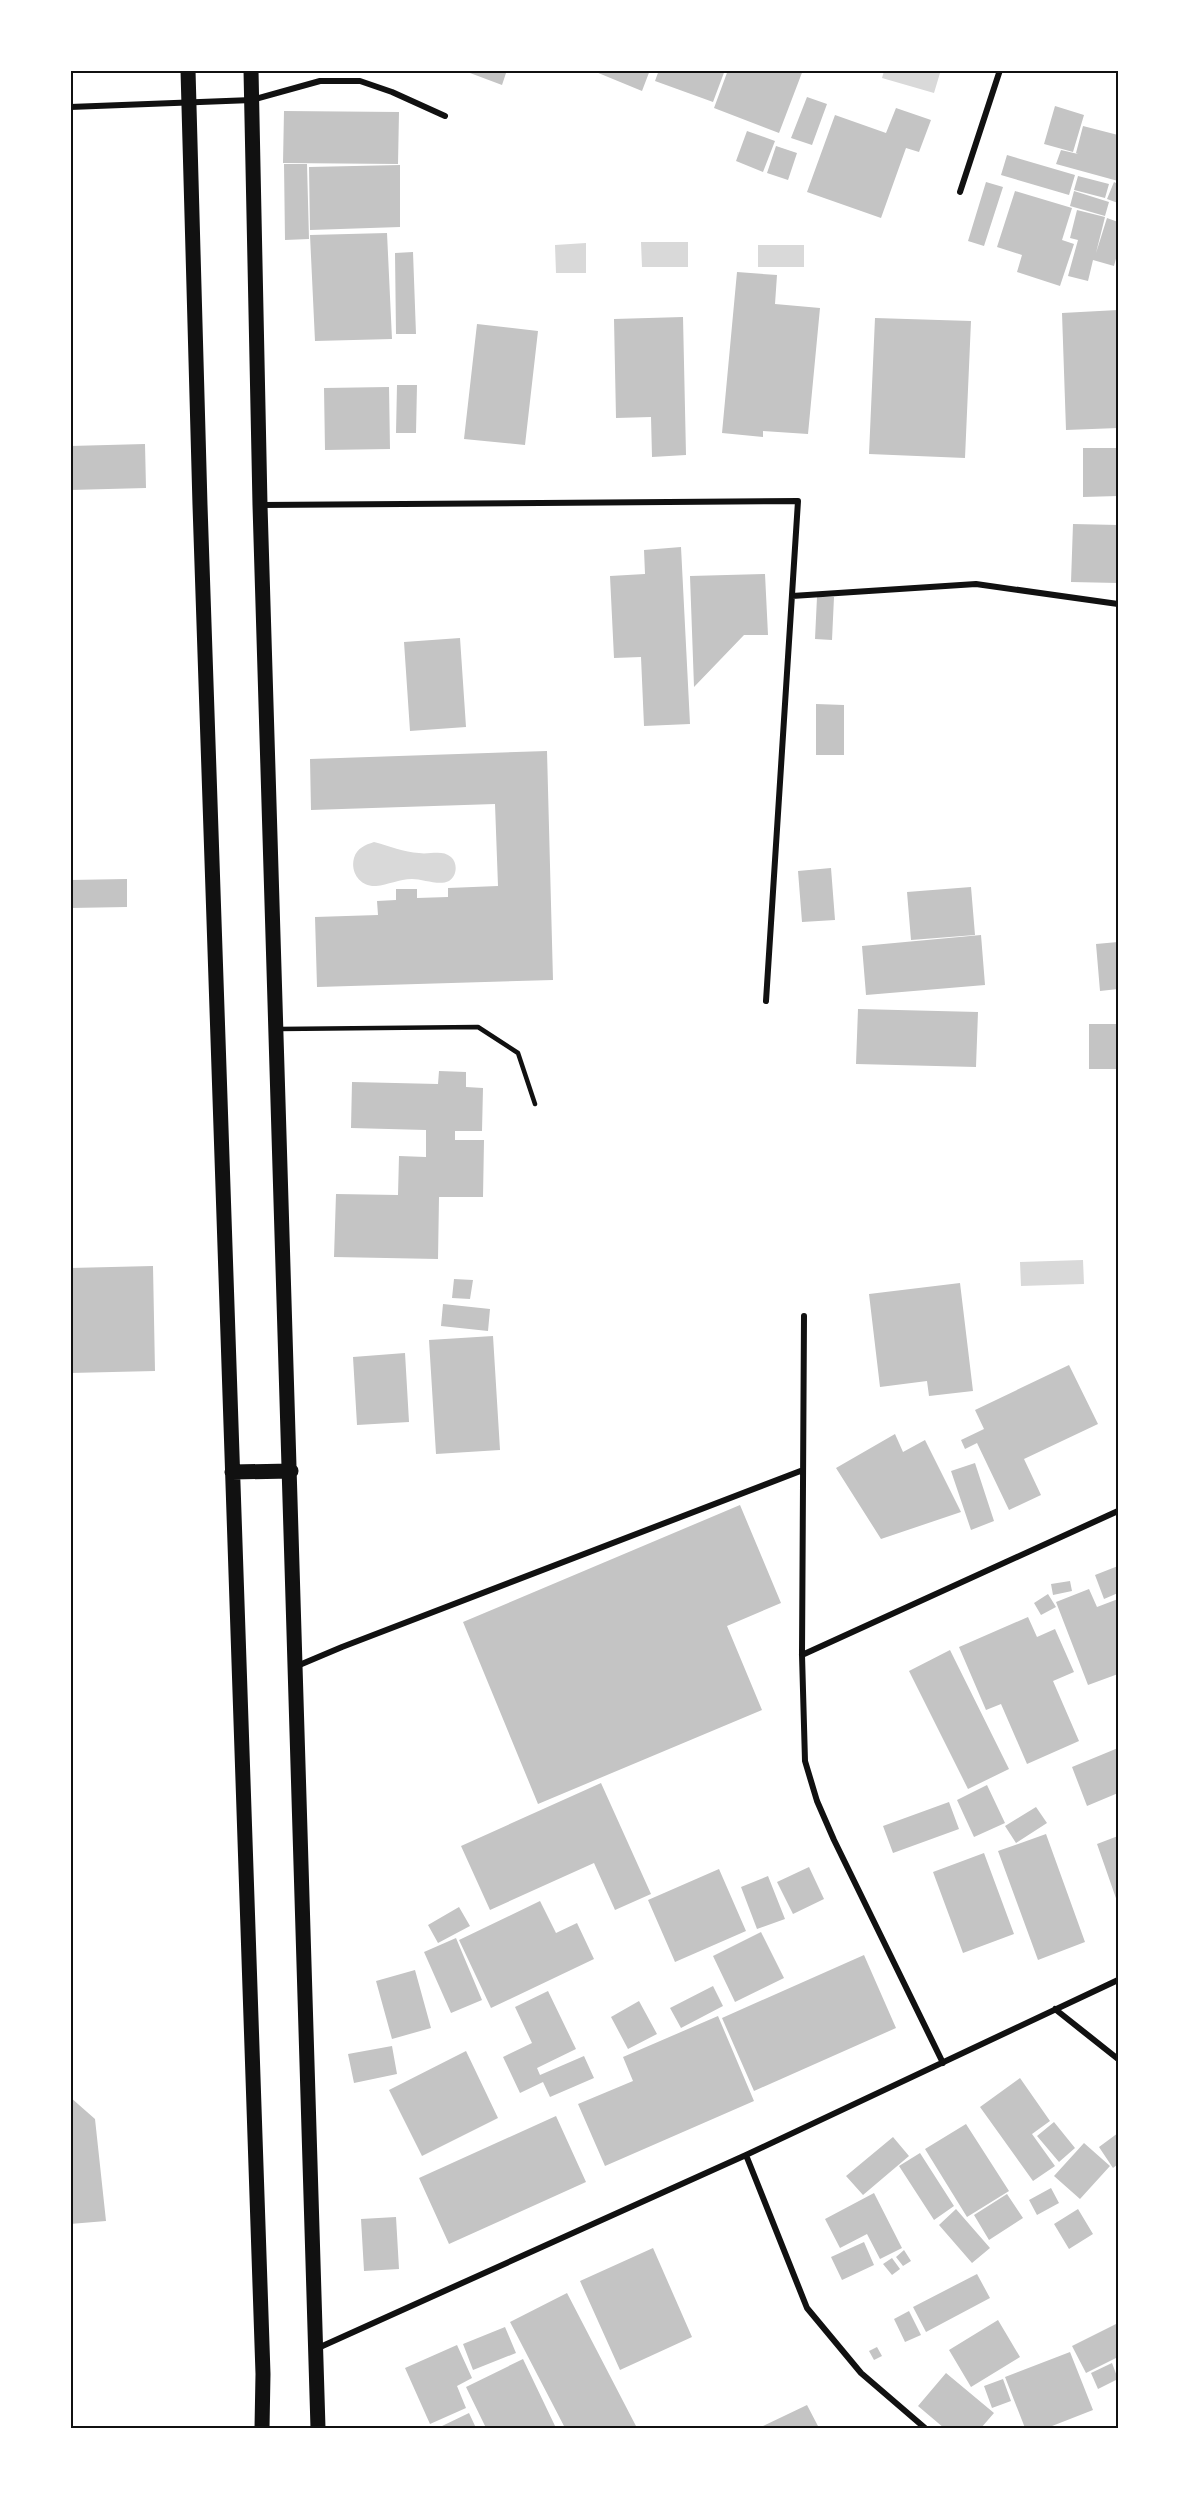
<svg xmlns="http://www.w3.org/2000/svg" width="1189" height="2499" viewBox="0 0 1189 2499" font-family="Manrope,sans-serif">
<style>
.water{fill:#d9d9d9}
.building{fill:#c4c4c4}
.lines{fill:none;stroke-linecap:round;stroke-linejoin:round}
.service{stroke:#111;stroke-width:4.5}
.minor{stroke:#111;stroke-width:6}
.primary{stroke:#111;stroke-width:15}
.neatline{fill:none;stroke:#111;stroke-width:2}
</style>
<rect width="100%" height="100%" fill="#fff"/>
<path class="water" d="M884,71h46l10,2 -6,20 -52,-15z
M641,242h47v25h-46z
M586,243v30h-30l-1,-28z
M758,245h46v22h-46z
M374,842c15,4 30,10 45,11 10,2 23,-4 32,4 7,6 6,19 -2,24 -10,5 -26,-2 -37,-2 -13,0 -24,6 -36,7 -16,1 -26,-14 -22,-28 3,-10 11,-13 20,-16z
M1083,1260l1,24 -63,2 -1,-24z"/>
<path class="building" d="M462,70h45l-5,15z
M591,70h59l-8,21z
M659,70h66l-12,32 -58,-21z
M728,70h75l-24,63 -65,-25z
M807,97l20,7 -15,41 -21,-7z
M1055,106l29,9 -11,37 -29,-8z
M896,108l35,12 -12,32 -13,-4 -25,70 -74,-26 28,-77 51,18z
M284,111l115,1 -1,52 -115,-1z
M1083,126l35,9 -2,12 2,1v33l-62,-17 5,-14 17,4 -2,-1z
M747,131l28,10 -12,31 -27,-11z
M776,146l21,7 -9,27 -21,-7z
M1007,155l68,20 -6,20 -68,-20z
M284,164h23l2,75 -24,1z
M400,165v62l-90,3 -1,-63z
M1078,176l31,8 -4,14 -31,-8z
M986,182l17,5 -19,59 -16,-5z
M1114,182l4,2v19l-11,-4z
M1015,191l57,17 -10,32 12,4 -14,42 -43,-14 5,-17 -25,-8z
M1074,191l35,11 -4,14 -35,-10z
M1077,210l28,7 -9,36 11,-35 11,4v29l-4,15 -21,-6 -5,21 -20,-5 10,-36 -8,-2z
M387,233l5,106 -77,2 -5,-106z
M413,252l3,82h-20l-1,-81z
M737,272l40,3 -2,29 45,4 -12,126 -45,-3v6l-41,-4z
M1118,310v118l-52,2 -4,-117z
M683,317l3,138 -34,2 -1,-40 -35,1 -2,-99z
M875,318l96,3 -6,137 -96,-4z
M477,324l61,7 -13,114 -61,-6z
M397,385h20l-1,48h-20z
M389,387l1,62 -65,1 -1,-62z
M145,444l1,44 -76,2v-44z
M1083,448h35v48l-35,1z
M1073,524l45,1v58l-47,-1z
M681,547l9,177 -46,2 -3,-69 -27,1 -4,-82 35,-2 -1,-24z
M765,574l3,61h-24l-50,52 -4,-111z
M817,597h17l-2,43 -17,-1z
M460,638l6,89 -56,4 -6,-89z
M816,704l28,1v50h-28z
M547,751l6,229 -236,7 -2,-70 63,-2 -1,-14 19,-1v-11h21v9l31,-1v-9l50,-2 -3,-82 -184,6 -1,-51z
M831,868l4,52 -33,2 -4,-51z
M127,879v28l-57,1v-28z
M971,887l4,48 -64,5 -4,-48z
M981,935l4,50 -119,10 -4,-49z
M1118,942v47l-18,2 -4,-47z
M858,1009l120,3 -2,55 -120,-3z
M1089,1024h29v45h-29z
M439,1071l27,1v15l17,1 -1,43h-27v9h29l-1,57h-44l-1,62 -104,-2 2,-63 62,1 1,-39 27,1v-27l-75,-2 1,-46 86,2z
M153,1266l2,105 -85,2v-105z
M454,1279l19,1 -3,19 -18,-1z
M960,1283l13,108 -44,5 -2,-15 -47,6 -11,-93z
M443,1304l47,5 -2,22 -47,-5z
M493,1336l7,114 -64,4 -7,-114z
M405,1353l4,69 -52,3 -4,-68z
M1069,1365l29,59 -74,35 17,36 -32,15 -32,-67 -12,6 -4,-9 23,-11 -9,-19z
M895,1434l8,18 22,-12 36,72 -80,27 -45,-71z
M975,1463l19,58 -23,9 -20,-59z
M740,1505l41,98 -54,23 35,84 -224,94 -75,-182z
M1118,1566v27l-14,6 -9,-24z
M1070,1581l2,10 -19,4 -2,-11z
M1089,1589l8,18 21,-8v75l-30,11 -32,-83z
M1048,1594l8,13 -15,8 -7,-12z
M1028,1617l9,20 18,-8 19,43 -21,9 26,60 -52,23 -26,-60 -15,6 -27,-63z
M950,1650l59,119 -41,20 -59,-118z
M1118,1748v45l-31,13 -15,-39z
M601,1783l50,111 -36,16 -21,-47 -104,47 -29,-64z
M987,1785l18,38 -31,14 -17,-37z
M949,1802l10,27 -66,24 -10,-27z
M1036,1807l11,16 -31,20 -11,-17z
M1046,1834l39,108 -47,18 -40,-109z
M1118,1836v68l-21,-60z
M984,1853l30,81 -51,19 -30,-81z
M809,1867l15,32 -31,15 -16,-32z
M719,1869l27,62 -71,31 -27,-62z
M768,1876l17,43 -28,10 -16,-42z
M540,1901l16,32 21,-10 17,36 -103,49 -32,-68z
M459,1907l11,19 -32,17 -10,-18z
M761,1932l23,46 -49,24 -22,-46z
M456,1938l26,62 -31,13 -27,-61z
M864,1955l32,73 -142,63 -32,-73z
M415,1970l16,58 -39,11 -16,-58z
M713,1986l10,20 -42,22 -11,-20z
M548,1991l28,58 -39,19 3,7 44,-19 10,22 -44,19 -7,-15 -23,11 -17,-36 29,-14 -17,-36z
M639,2001l18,33 -29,15 -17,-32z
M718,2016l36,85 -149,65 -27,-62 55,-23 -10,-24z
M392,2046l5,28 -43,9 -6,-29z
M466,2051l32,67 -76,38 -33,-66z
M1020,2078l30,43 -18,13 23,32 -22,15 -53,-74z
M70,2097l25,22 11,102 -36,3z
M556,2116l30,66 -137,62 -30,-66z
M1054,2122l21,26 -16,14 -22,-26z
M966,2124l43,67 -42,26 -42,-68z
M1118,2133v31l-5,4 -14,-21z
M893,2137l16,19 -46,39 -17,-19z
M1084,2143l26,23 -30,33 -26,-23z
M920,2153l34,53 -20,14 -35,-54z
M1051,2188l8,15 -22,12 -8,-15z
M874,2193l28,55 -22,11 -13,-25 -27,14 -15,-29z
M1007,2194l16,24 -34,22 -15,-25z
M956,2209l34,39 -18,15 -33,-38z
M1078,2209l15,25 -24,15 -15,-25z
M396,2217l3,52 -35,2 -3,-52z
M864,2242l10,23 -32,15 -11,-23z
M653,2248l39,89 -72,33 -40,-89z
M904,2250l7,11 -8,5 -7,-9z
M892,2258l8,11 -8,6 -9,-11z
M977,2274l13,24 -64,34 -13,-25z
M567,2293l70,135h-72l-55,-106z
M909,2311l12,24 -16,7 -11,-23z
M998,2320l22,37 -49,30 -22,-37z
M1118,2323v34l-32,16 -14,-27z
M505,2327l11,26 -43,17 -10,-26z
M457,2345l15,33 -15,8 9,22 -36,16 -25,-56z
M877,2347l5,9 -8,4 -5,-9z
M1070,2352l23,58 -46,18h-22l-20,-51z
M523,2359l33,69h-70l-20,-41z
M1112,2363l6,16 -20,10 -7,-16z
M946,2373l48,40 -13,15h-37l-26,-22z
M1003,2379l8,22 -19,7 -8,-22z
M807,2405l12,23h-60z
M469,2413l7,15h-33l-1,-2z"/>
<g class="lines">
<path class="service" d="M279,1029l199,-2 40,26 17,51"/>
<path class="minor" d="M70,107l182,-7 68,-19h40l32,11 53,24
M960,192l40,-122
M261,505l537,-4 -32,500
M792,596l184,-12 142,20
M804,1316l-2,339 3,106 12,40 17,39 109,223
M802,1655l316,-144
M297,1666l45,-19 461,-177
M1055,2009l63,50
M746,2155l61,153 54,65 64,55
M318,2348l428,-193 372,-175"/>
<path class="primary" d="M188,70l12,435 63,1869 -1,54
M251,70l9,435 58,1923
M232,1472l59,-1"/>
</g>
<rect width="1189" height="2499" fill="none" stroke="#ffffff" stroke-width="144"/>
<rect x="72" y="72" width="1045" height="2355" class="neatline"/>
</svg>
